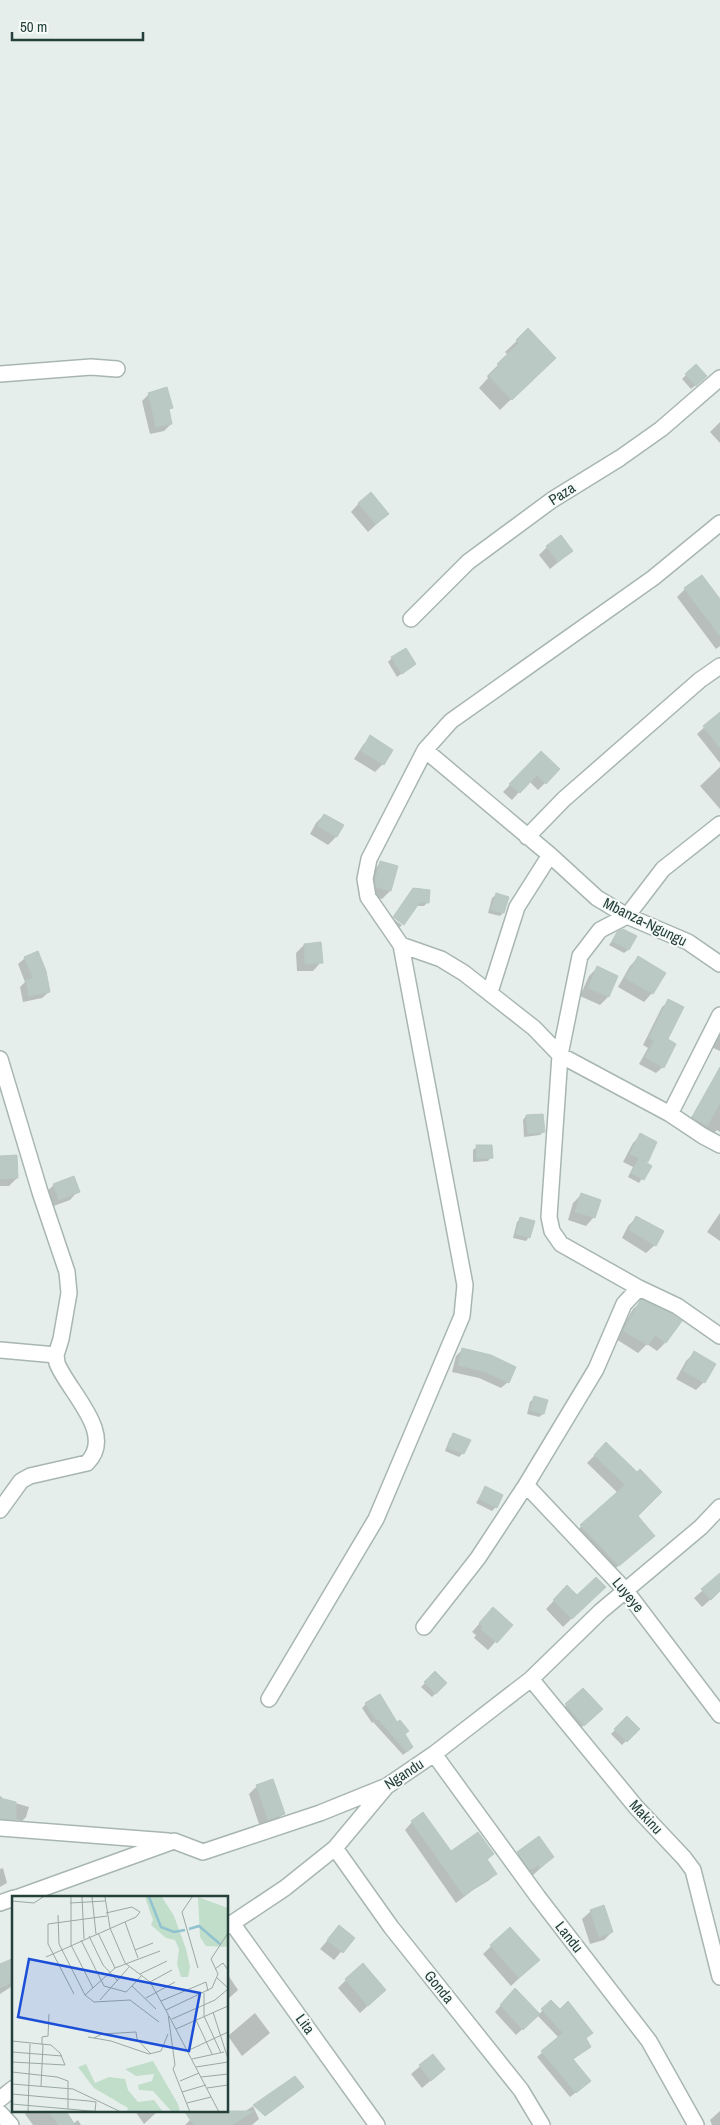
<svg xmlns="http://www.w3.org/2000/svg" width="720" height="2125" viewBox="0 0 720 2125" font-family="'Archivo Narrow',sans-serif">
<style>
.shadow{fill:#0003}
.building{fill:#bbc9c4;stroke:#b8c8c2}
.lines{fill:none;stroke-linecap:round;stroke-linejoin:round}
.minor-casing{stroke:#a8b6b2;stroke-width:18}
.minor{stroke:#fff;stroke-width:15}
.labels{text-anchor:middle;stroke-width:4;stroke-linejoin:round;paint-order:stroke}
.street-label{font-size:15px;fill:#25403a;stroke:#f6faf9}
.inset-river{fill:none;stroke:#91c2d0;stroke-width:2.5}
.inset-road{fill:none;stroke:#99a8a4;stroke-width:1}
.view{fill:#1d4ed8;fill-opacity:0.15;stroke:#1d4ed8;stroke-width:2.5}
.inset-edge{fill:none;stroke:#25403a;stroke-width:2.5}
</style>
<rect width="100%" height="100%" fill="#e6eeeb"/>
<path class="shadow" d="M528,330l26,28 -54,52 -21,-22 9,-10 -1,-2 21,-21 -3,-3z
M696,365l6,15 -11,9 -9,-10z
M149,394l23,13 -4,4 3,13 -7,7 -14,3 -8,-33z
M720,422v21l-10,-11z
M359,503l20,19 -11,10 -17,-20z
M547,547l25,4 -22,18 -11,-14z
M685,589l35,22v35l-4,3 -39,-52z
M392,658l23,6 -18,13 -9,-15z
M718,715l2,2v46l-23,-29z
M371,737l12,27 -8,8 -21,-13 9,-14z
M541,752l4,31 -7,7 -9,-9 -17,19 -9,-8z
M720,767v42l-20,-23z
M324,815l18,11 -6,11 -8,8 -18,-11 6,-11z
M381,862l9,29 -8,8 -14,-4 5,-24z
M414,889l13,14 -3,3h-8z
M496,895l7,18 -3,3 -12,-3 4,-15z
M392,918l10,7 -3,3 -9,-7z
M618,933l10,17 -4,3 -15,-8z
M304,945l17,17 -8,9h-16l-1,-18z
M25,958l24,34 -7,6 -19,4 -3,-15 5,-5 -7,-18z
M638,958l14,35 -8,9 -26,-15 12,-21z
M597,968l19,8 -8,21 -8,8 -20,-9 9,-20z
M669,1001l-2,39 -4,27 -7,6 -17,-9 9,-16 -5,-3 19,-38z
M720,1030v21l-9,-4z
M713,1082l7,5v45l-3,-2 -4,4 -24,-13z
M526,1116l17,16 -3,3 -16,2 -1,-17z
M641,1135l15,7 -11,21 5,4 -11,16 -11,-6 5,-10 -10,-5 10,-19z
M477,1147l14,10 -3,4 -15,1v-12z
M0,1157l17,21 -8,8h-9z
M54,1185l24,6 -8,9 -19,7 -6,-14z
M581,1195l13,22 -8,9 -18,-6 5,-17z
M720,1213v28l-13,-9z
M636,1218l19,27 -9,8 -24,-15 6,-12z
M520,1219l9,18 -3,4 -13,-3 4,-16z
M642,1301l23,42 -8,8 -10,-7 -9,9 -22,-14 17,-30z
M462,1350l46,32 -7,6 -22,-10 -27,-6 4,-16z
M694,1353l10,29 -8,8 -20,-11 10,-18z
M534,1398l9,16 -4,3 -12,-3 3,-12z
M454,1435l9,18 -4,4 -14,-6 5,-13z
M606,1444l31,30 -1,42 10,27 -35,29 -37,-39 44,-40 -31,-30z
M485,1488l11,19 -4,4 -16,-8z
M720,1575v16l-18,16 -8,-9z
M567,1587l10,10 27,-10 -41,40 -17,-18z
M485,1617l26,8 -23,25 -14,-12 2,-3 -4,-3z
M435,1673l11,10 -14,14 -11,-10z
M583,1690l10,27 -18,16 -17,-20z
M366,1704l38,31 4,16 -5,4 -30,-33 -1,1 -10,-15z
M627,1718l11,11 -16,16 -11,-11z
M257,1786l26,28 -8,8 -15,5 -11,-33z
M0,1796l2,1v2l27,8 -3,10 -4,4 -22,-5z
M412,1822l39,31 42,1 -6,6 9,14 -8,7 -15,9 -17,13 -51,-73z
M539,1837l14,20 -21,19 -23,-15z
M3,1868l4,15 -7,4v-18z
M591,1911l21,21 -8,8 -14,4 -8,-25z
M339,1927l14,11 -19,22 -14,-11z
M510,1928l20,40 -19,18 -28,-32z
M14,1959v26l-14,9v-28z
M228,1975l10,15 -10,9z
M346,1980l39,10 -25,23 -22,-25z
M509,1996l30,18 12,-12 33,37 5,8 -17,13 12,26 -14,11 -33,-40 22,-19 -22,-23 -21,20 -21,-23z
M255,2013l15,20 -28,23 -14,-20z
M432,2056l3,21 -13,11 -11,-14z
M302,2087l-37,29 -8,-10z
M253,2106l6,13 -7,6h-67l5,-5 41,1z
M28,2111h37l8,13 5,-4 3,5h-48l-8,-11z
M135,2111h23l-14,13z
M720,2111v14h-8l-2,-5z"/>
<path class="building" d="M528,328l28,30 -44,42 -23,-24 10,-10 -2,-2 22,-21 -3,-3z
M696,364l11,12 -11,10 -11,-12z
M167,387l6,21 -4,1 3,15 -16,3 -8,-34z
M371,492l18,22 -13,10 -18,-21z
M561,535l12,16 -15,11 -12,-16z
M702,575l18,24v37l-36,-48z
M406,648l10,16 -14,10 -11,-17z
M720,712v36l-17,-22z
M370,735l23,15 -9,15 -23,-14z
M541,751l19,18 -14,15 -9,-9 -17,18 -11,-9z
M324,814l20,11 -7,12 -20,-11z
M380,861l18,5 -7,25 -15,-4 -1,-6z
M413,888l17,2 -1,13 -9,-1 -16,23 -11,-8z
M496,893l13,4 -5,16 -13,-3z
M623,929l14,7 -8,14 -17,-9 5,-9z
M321,942l2,21 -18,1 -1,-20z
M38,951l8,20 4,21 -21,4 -3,-16 7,-2 -9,-21z
M638,956l28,17 -13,21 -28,-16z
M597,966l21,10 -9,21 -21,-9z
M668,999l16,8 -16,32 8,5 -12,24 -19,-11 9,-16 -5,-3z
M720,1067v36l-13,23 -15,-9z
M543,1114l2,18 -17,2 -2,-19z
M640,1133l17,9 -9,20 -18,-8z
M476,1145h16l1,13 -16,1z
M17,1155l1,23 -18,1v-23z
M639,1158l13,8 -8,14 -13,-7z
M74,1176l6,16 -21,8 -6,-16z
M581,1193l20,7 -6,18 -20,-6z
M636,1216l28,15 -8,15 -27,-16z
M520,1217l15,4 -5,17 -14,-4z
M641,1299l31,15 10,7 -16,22 -11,-8 -7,10 -25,-14z
M462,1348l29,7 25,12 -7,16 -24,-11 -27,-7z
M694,1351l22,13 -11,19 -22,-12z
M534,1396l14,4 -4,14 -14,-4z
M453,1433l18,7 -7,14 -16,-6z
M606,1442l31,30 3,-3 22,23 -24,24 17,20 -36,30 -39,-41 45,-40 -31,-30z
M485,1486l18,9 -6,13 -18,-9z
M720,1573v18l-9,9 -10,-11z
M596,1577l10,10 -34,32 -19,-19 14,-15 10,10z
M493,1607l20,18 -16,18 -16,-14 2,-2 -4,-4z
M435,1671l12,12 -11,11 -12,-12z
M583,1688l20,21 -19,17 -19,-22z
M380,1694l17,28 3,-2 9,11 -4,3 8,13 -6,5 -29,-33 -2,1 -11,-17z
M627,1716l13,13 -13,13 -13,-13z
M273,1779l12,35 -17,6 -12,-35z
M0,1798l16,4v18l-16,-1z
M423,1812l28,39 27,-19 16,22 -7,5 10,15 -15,9 -18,13 -53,-75z
M539,1836l15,21 -14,11 -2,-3 -8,5 -13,-18z
M604,1905l9,27 -14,5 -9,-27z
M339,1925l16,13 -12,15 -16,-13z
M510,1927l30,33 -21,18 -29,-33z
M14,1958v23l-14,7v-24z
M363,1963l23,27 -18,16 -23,-27z
M515,1988l25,26 -17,16 -23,-25z
M551,2000l9,9 8,-8 25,32 -7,5 5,9 -18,12 18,22 -15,12 -35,-42 22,-18 -22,-24z
M433,2054l12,15 -14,12 -12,-16z
M295,2076l9,11 -39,29 -12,-11z
M48,2111h18l9,14h-16z
M184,2111h70l-22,14h-38z"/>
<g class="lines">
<defs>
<path id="minor" d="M0,374l91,-7 26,2
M411,619l57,-57 84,-62 68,-42 41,-29 59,-51
M425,750l125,105 47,43 30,18 61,26 32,22
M527,837l37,-38 136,-119 20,-14
M401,945l40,14 23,14 70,55 26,27 110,59 33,22 17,9
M490,992l27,-85 33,-52
M0,1059l40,133 27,80 2,21 -8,46 -5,16 1,8c10,27 60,71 30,100l-57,13 -9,5 -21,29
M670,1114l50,-99
M639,1288l-78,-44 -9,-13 -3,-14 11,-162 20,-99 20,-26 27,-14 36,-47 57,-45
M0,1350l56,5
M526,1485l100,106 94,124
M424,1627l54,-69 48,-73 70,-116 28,-65 15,-16 38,18 43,30
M531,1679l105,128 48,51 9,12 27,107
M269,1699l107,-180 86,-203 3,-31 -64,-340 -33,-48 -3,-18 4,-20 56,-109 26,-29 202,-143 67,-55
M434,1754l104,143 111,144 47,84
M0,1828l168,13
M335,1848l56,79 130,163 21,35
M16,1898l158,-57 29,11 117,-39 67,-27 47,-32 97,-75 70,-68 100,-84 19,-20
M0,1903l14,-5
M232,1923l145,202
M228,1926l57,-38 50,-40 51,-61
M0,2099l14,-11
M0,2113l11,12"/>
</defs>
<use href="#minor" class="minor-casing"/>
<use href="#minor" class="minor"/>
</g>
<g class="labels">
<g class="street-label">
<text transform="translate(562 494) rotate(-33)" y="5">Paza</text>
<text transform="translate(645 922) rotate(26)" y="5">Mbanza-Ngungu</text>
<text transform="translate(628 1595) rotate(50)" y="5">Luyeye</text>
<text transform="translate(404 1774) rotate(-33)" y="5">Ngandu</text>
<text transform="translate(646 1817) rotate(47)" y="5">Makinu</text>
<text transform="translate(569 1937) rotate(52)" y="5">Landu</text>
<text transform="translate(439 1987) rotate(51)" y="5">Gonda</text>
<text transform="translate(305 2024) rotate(54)" y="5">Lita</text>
</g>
</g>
<g transform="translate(12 1896)">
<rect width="216" height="216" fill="#e6eeeb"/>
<path d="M133,1h17l12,19 12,33 4,18 -2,10h-7l-4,-13 2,-15 -4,-9 -9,-2 -15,-13 2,-5zM186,1l30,11v39l-22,-1 -6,-9zM141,165l25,43 2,8h-8l-19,-21 -14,-1 -1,-5 14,-4 2,-7 -18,2 -11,-7zM74,168l9,19 14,-6 16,2 3,11 10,12 16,-2 9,12 -36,-1 1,-3 -34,-20 -16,-21z" fill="#c0deca"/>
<path class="inset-river" d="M137,1l12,30 13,5 11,-2M177,33l10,-3 21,18"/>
<path class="inset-road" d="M59,1v48l22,43M70,1l2,42M80,1l4,37M93,1l5,31 15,35 25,19 18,32 7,51 -2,4 17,43M180,1l-10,15 16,56M0,5l22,2 9,-6M58,7l35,-2M46,19l1,29 26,51 9,7 36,-2 29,22M113,26l13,36M86,37l17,35M77,40l14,29 15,16M69,44l23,46 22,6 6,-6M123,54l18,-7M34,61l90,-40 4,-5 -8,-5 -26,6M203,73l8,-6 5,7M128,78l27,-13M130,79l-10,11 24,23M204,81l12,11M138,86l22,-12M192,97v23l17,37M62,98l-26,-50v-20l59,-8M73,99l30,-27 45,-17M134,102l29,-16M88,104l29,-33M149,105l45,-19 2,9M154,114l46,-22 6,-14 -7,-15 17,-26M201,116l15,47M157,120l50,96M160,123l43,-19 13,-11M184,124l16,34M164,133l52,-23M76,141l23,4 38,13 12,-3 7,-17M82,142l8,-4 34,-2 1,7 13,14M0,145l39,4 9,8 5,12 -53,-3M30,149v-8l6,-1 1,-22M175,155l41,-19M0,156l50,4M180,163l32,-7M184,171l32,-5M0,176l45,5 11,4v28M189,181l27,-3M168,185l19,-8M0,188l61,5 48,23M29,190l2,-41M195,192l21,-3M170,196l24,-7M0,198l77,7 7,1 -1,9M175,207l24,-6M0,208l89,8M16,216l2,-68"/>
<path class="view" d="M17,63l171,34 -11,58 -171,-34z"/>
<rect width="216" height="216" class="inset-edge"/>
</g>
<path d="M12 32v8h131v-8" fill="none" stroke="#25403a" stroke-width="2.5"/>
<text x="20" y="32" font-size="15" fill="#25403a" stroke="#f6faf9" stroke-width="4" paint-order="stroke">50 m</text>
</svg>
